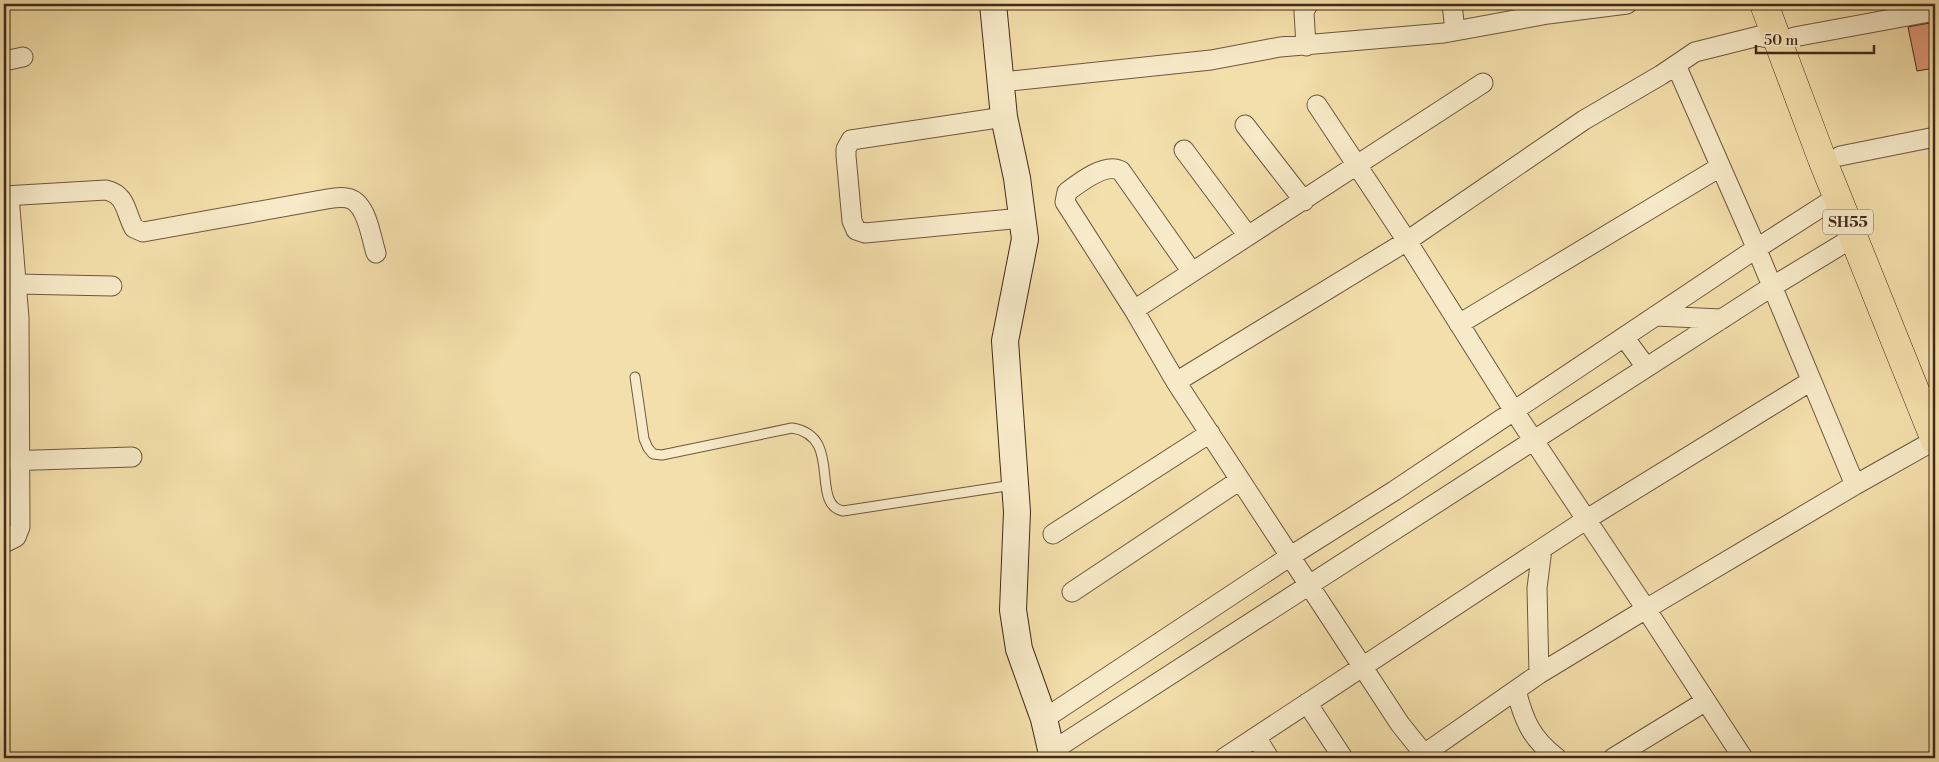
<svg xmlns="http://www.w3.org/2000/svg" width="1939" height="762" viewBox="0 0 1939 762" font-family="'Libre Bodoni',serif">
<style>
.shadow{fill:#0003}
.building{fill:#e19b7b;stroke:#412a19}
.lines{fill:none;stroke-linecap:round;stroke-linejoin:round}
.lane-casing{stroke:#6e573e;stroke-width:11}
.street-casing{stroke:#6e573e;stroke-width:21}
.secondary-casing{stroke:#412a19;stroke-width:28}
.primary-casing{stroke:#412a19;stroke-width:29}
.lane{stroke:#f7eac8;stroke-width:9}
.street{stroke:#f7eac8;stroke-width:19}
.secondary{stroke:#f7eac8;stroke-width:26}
.primary{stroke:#f3dfab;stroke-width:28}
.labels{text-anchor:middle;stroke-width:4;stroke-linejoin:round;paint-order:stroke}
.shield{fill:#f7eac8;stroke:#78644e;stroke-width:1}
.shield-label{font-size:15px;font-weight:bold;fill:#412a19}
</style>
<rect width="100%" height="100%" fill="#f3dfab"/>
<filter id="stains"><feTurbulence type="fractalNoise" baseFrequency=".004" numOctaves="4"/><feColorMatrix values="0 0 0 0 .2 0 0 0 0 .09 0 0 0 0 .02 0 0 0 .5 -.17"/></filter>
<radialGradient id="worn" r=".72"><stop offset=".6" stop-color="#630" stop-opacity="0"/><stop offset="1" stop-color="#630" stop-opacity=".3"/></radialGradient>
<path class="shadow" d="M1935,18v48l-17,4 -8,-42 6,-6z"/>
<path class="building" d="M1935,22v46l-18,3 -9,-44z"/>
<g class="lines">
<defs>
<path id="lane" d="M635,377l9,62 4,9 5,6 9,1 130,-27c52,8 17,76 51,83l170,-26"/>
<path id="street" d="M1452,4l3,27
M1794,37l141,-26
M1306,46l-2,-34 4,-8
M4,61l19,-4
M1676,65l76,173 103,247 -209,124 97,149
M1002,82l209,-22 69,-13 164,-14 104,-19 79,-10
M1317,105l90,136 107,170 132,198 -107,65 -115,80 -24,-30 -224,-342 -42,-72 349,-227
M1004,117l-153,23 -5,9v7l6,65 4,9 9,3 157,-15
M1245,125l59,76
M1184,150l64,86
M1840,156l95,-19
M4,196l102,-6c21,5 19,22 28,38l9,4 184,-33c6,-1 14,-2 20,-1 20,3 24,40 29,55
M16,284l96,2
M1134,310l-69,-108 2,-10c13,-10 39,-30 54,-21l71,101
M1655,316l67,3
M1459,324l261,-157
M1624,337l22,30
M1176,382l231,-141 177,-121 77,-45 34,-23 64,-16 17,4
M4,461l128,-4
M1855,485l80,-45
M1053,534l157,-101
M4,543l12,-6 4,-10 -1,-209 -10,-122
M1072,592l168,-112
M1539,674l-2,-86 5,-39
M1516,690c8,31 15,48 41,68
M1307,703l36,55
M1044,719l242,-160 108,-68 351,-235 92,-59
M1256,737l13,21
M1052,751l713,-460 89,-54
M1224,758l363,-239 224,-138
M1613,758l93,-57"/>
<path id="secondary" d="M993,4l11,113 13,61 8,61 -20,102 12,171 -4,98 6,39 25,70 9,39"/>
<path id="primary" d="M1764,4l58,155 113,281"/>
</defs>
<use href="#lane" class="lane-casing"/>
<use href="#street" class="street-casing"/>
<use href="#secondary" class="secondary-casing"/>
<use href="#primary" class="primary-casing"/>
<use href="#lane" class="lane"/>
<use href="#street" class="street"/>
<use href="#secondary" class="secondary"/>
<use href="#primary" class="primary"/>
</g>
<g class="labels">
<rect class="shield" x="1823" y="209.5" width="50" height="25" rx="4"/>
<g class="shield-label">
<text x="1848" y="227">SH55</text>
</g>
</g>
<rect width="1939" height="762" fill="none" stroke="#f3dfab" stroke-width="20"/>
<rect x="5" y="5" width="1929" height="752" fill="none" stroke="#412a19" stroke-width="2.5"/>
<rect x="10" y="10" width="1919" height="742" fill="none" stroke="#412a19"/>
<path d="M1756 45v8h118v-8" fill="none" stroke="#412a19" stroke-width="2.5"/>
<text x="1764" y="45" font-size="15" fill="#412a19" stroke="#f7eac8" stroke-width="4" paint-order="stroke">50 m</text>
<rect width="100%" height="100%" filter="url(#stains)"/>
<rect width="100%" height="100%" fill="url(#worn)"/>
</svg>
